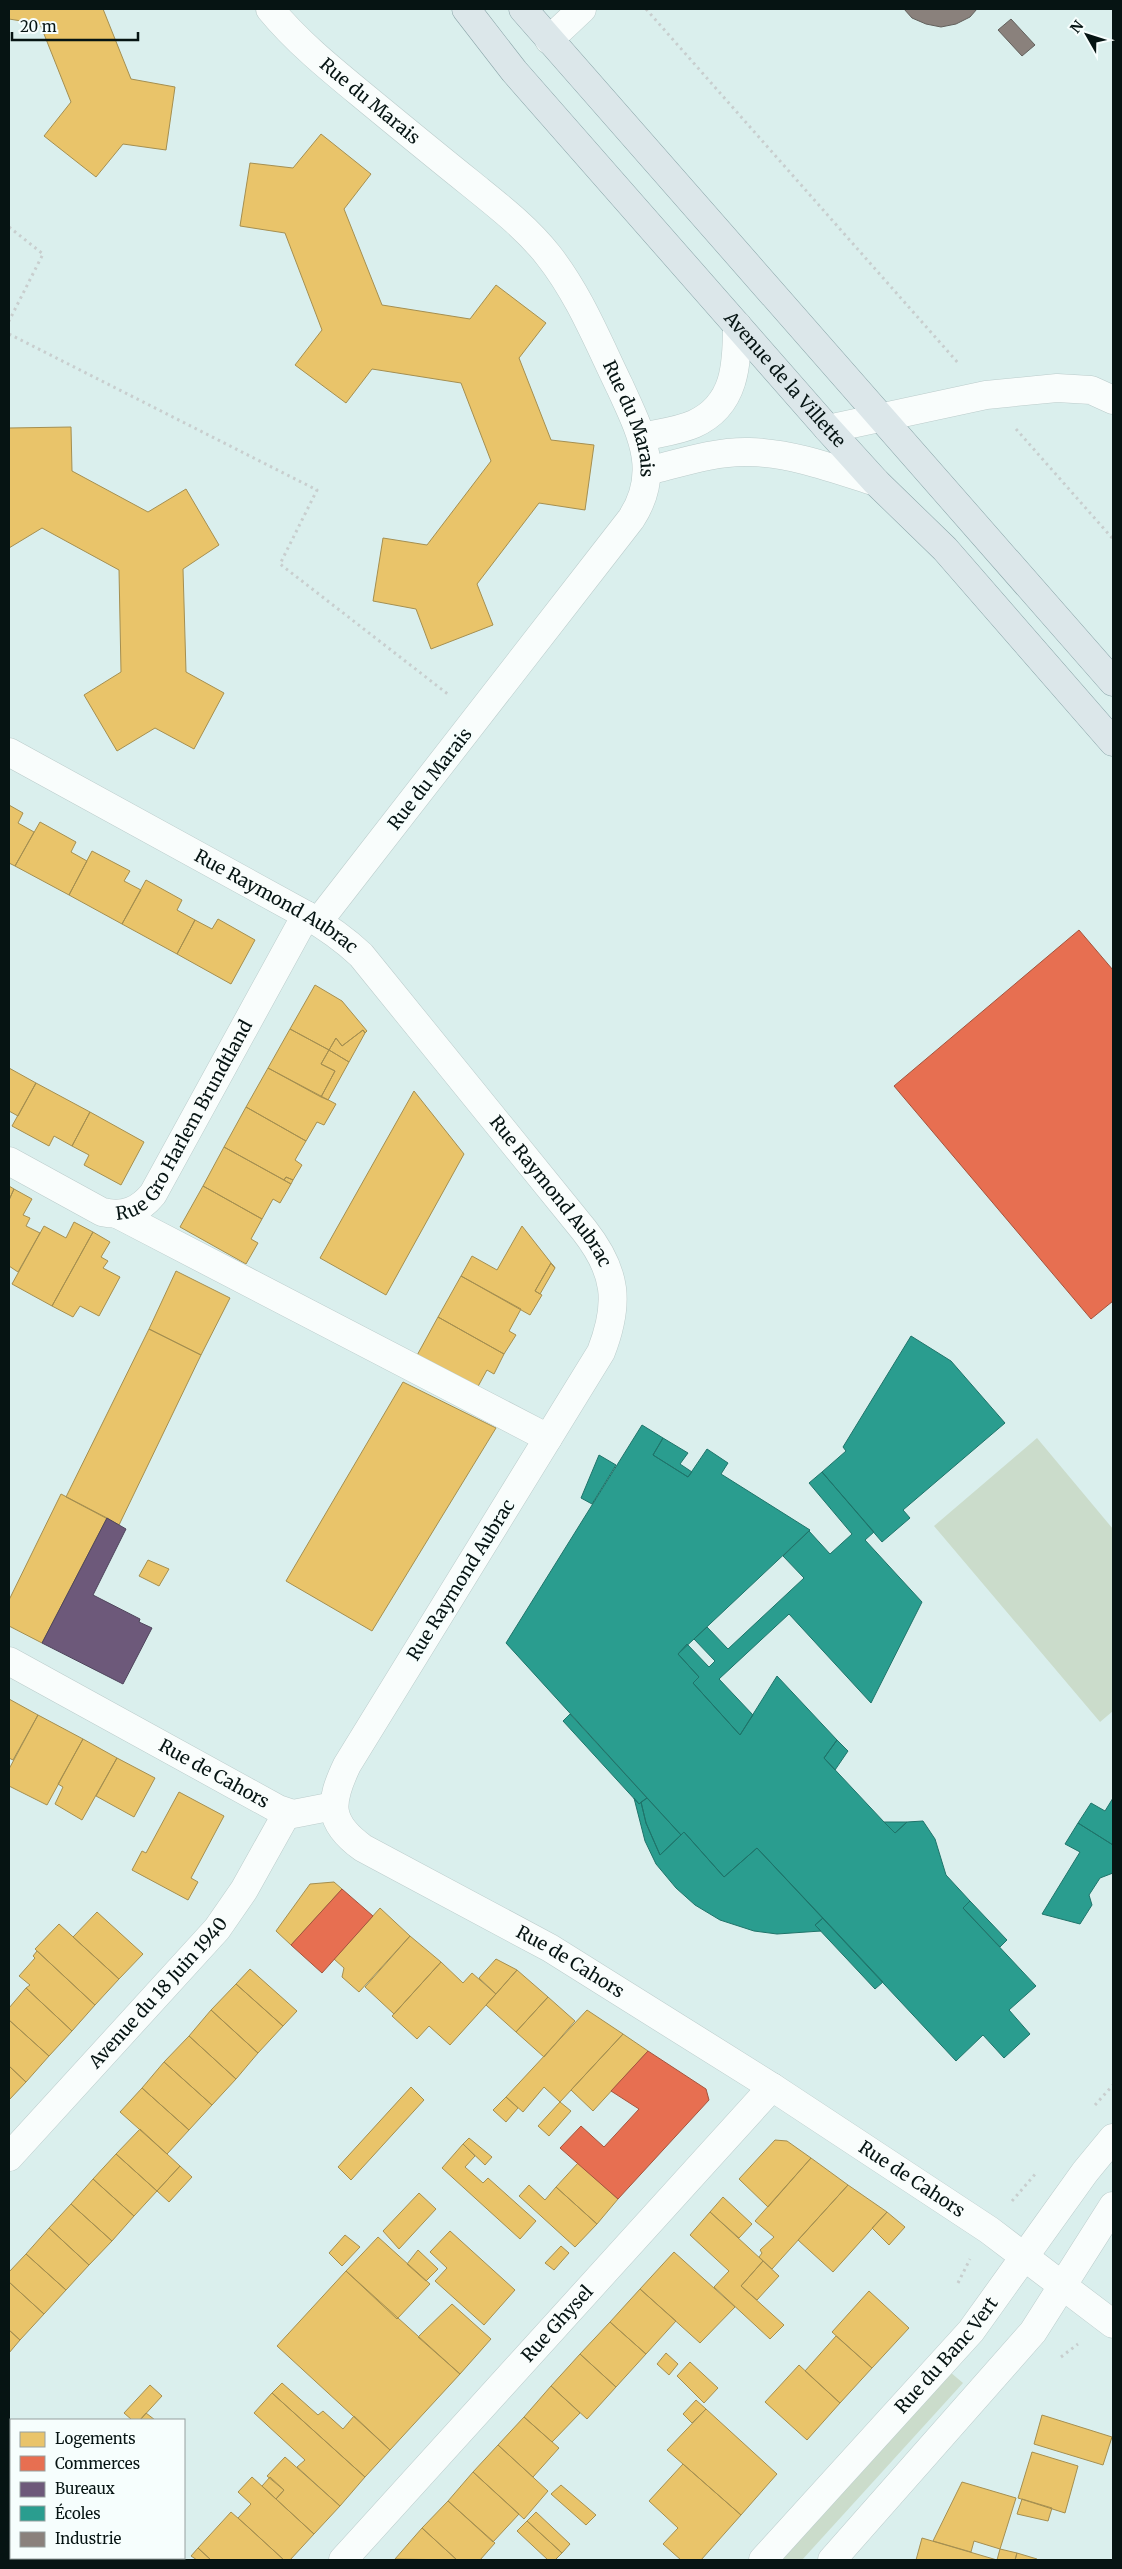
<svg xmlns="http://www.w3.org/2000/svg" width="1122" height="2569" viewBox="0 0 1122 2569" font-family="Merriweather,serif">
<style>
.green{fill:#cbdccb}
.homes{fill:#e9c46a;stroke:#a58f50}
.shops{fill:#e76f51;stroke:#a4543e}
.offices{fill:#6d597a;stroke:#4e445b}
.schools{fill:#2a9d8f;stroke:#1f746a}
.industry{fill:#8a817c;stroke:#62605c}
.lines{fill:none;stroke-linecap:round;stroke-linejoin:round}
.minor-casing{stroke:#bbcccb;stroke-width:29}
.major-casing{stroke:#8aa5a9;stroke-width:29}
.path{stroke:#c8cece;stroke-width:3;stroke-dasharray:2.5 4;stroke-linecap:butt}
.minor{stroke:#f9fdfc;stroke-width:28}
.major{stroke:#dce7ea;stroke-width:28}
.labels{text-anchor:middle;stroke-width:5;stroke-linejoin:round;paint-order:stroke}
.street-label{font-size:18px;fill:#061413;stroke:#f6fefd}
</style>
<rect width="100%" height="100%" fill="#daefed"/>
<path class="green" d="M1037,1438l76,91v182l-13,11 -166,-196z
M950,2372l13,11 -161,177h-23z"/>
<path class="homes" d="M9,9h94l28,70 44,8 -9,63 -43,-6 -27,33 -52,-41 27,-34 -31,-78 -31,-5z
M321,134l50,40 -27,35 38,96 88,14 26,-34 50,38 -27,35 32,82 43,5 -9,65 -46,-7 -62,81 16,41 -62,24 -15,-40 -43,-8 10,-63 44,7 64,-84 -30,-78 -89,-14 -26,34 -51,-38 27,-35 -37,-97 -45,-7 10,-63 43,5z
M71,427l1,44 76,41 38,-23 33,56 -36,24 3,103 38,21 -30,56 -39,-21 -38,23 -33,-56 37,-23 -2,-102 -77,-42 -33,20v-120z
M9,805l14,8 -5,10 16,9 -19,34 -6,-3z
M40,822l36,20 -5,10 16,9 -18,34 -54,-29z
M92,851l38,20 -6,10 17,9 -19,34 -53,-29z
M146,880l36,20 -5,10 18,10 -18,34 -55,-30z
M218,919l37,21 -24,44 -54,-30 18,-34 17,9z
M315,985l27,16 25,30 -2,2 -2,-3 -21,16 -6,-8 -7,12 -39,-21z
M290,1029l39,21 -8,14 14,7 -14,26 -53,-29z
M363,1030l2,3 -16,29 -20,-12 7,-12 6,8z
M329,1050l20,12 -21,38 -7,-3 14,-26 -14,-7z
M9,1068l27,15 -18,33 -9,-5z
M268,1068l68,36 -12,21 -7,-3 -11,19 -60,-34z
M36,1083l54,29 -18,34 -18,-10 -5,10 -37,-20z
M414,1091l50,63 -78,141 -66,-37z
M246,1107l60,34 -11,19 7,5 -9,15 -7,-3 -2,3 -60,-33z
M90,1112l54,30 -23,43 -37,-20 5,-10 -17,-9z
M224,1147l67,37 -11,19 -7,-4 -11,20 -59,-33z
M286,1177l7,3 -2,4 -7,-4z
M9,1186l5,3 -5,11z
M203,1186l59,33 -11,20 7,4 -12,21 -66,-37z
M14,1189l18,10 -9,16 7,3 -4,8 14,7 -22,39 -9,-6v-66z
M74,1222l19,10 -41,74 -40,-22 32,-58 22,12z
M522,1226l33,42 -4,-5 -16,28 7,4 -12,20 -69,-39 11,-20 25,14z
M93,1232l17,10 -9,15 7,4 -5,7 17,9 -21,39 -19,-10 -7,11 -21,-11z
M551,1263l4,5 -15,26 -5,-3z
M176,1271l54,27 -29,57 -52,-26z
M461,1276l60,33 -12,22 7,4 -12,19 -66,-37z
M438,1317l66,37 -10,20 -7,-4 -12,22 -60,-33z
M149,1329l52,26 -82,170 -53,-28z
M403,1382l93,46 -124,203 -86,-50z
M61,1494l46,24 -65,125 -33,-17v-26z
M148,1560l21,9 -10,17 -20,-10z
M9,1699l29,16 -25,45 -4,-2z
M38,1715l45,24 -36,66 -38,-19v-17z
M83,1739l34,19 -35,62 -27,-16 8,-17 -5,-3z
M117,1758l38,20 -21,39 -38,-21z
M179,1792l45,24 -33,62 7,4 -10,18 -56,-30 10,-19 4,2z
M334,1882l8,7 -51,56 -15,-14 34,-47z
M380,1908l30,28 -51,56 -17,-15 2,-9 -10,-9z
M97,1912l46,42 -24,25 -46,-42z
M59,1924l60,55 -24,26 -60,-56z
M410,1936l31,26 -47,52 -29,-27z
M37,1951l58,54 -23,26 -46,-43 4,-3 -11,-9 16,-18 -2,-2z
M496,1959l21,11 -21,24 -17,-16z
M441,1962l22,21 9,-10 24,21 -46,51 -21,-19 -12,13 -25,-23z
M250,1969l47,42 -14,15 -47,-42z
M517,1970l31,27 -32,35 -30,-27z
M236,1984l47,42 -25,27 -47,-43z
M26,1988l46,43 -23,25 -40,-36v-12z
M548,1997l27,24 -31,36 -28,-25z
M211,2010l47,43 -22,26 -47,-43z
M587,2010l36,24 -63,68 -16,-15 -21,25 -17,-15z
M9,2020l40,36 -23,26 -17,-16z
M623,2034l25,17 -55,60 -22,-21z
M189,2036l47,43 -24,26 -48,-43z
M164,2062l48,43 -23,25 -47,-42z
M9,2066l17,16 -17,18z
M411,2087l13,13 -73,80 -13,-13z
M142,2088l47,42 -22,24 -47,-42z
M506,2097l12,11 -12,14 -13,-12z
M560,2102l11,9 -22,25 -11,-10z
M140,2129l40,37 -23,25 -41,-37z
M469,2138l23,19 -7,8 -22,-21z
M775,2140l12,1 24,17 -43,49 -29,-28z
M463,2144l12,12 -10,11 18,16 5,-5 48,43 -16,18 -78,-71z
M116,2154l41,37 -23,25 -41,-37z
M811,2158l37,27 -76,84 -13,-12 3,-4 -2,-3 14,-13 -19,-16z
M578,2163l40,36 -21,25 -41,-37z
M180,2166l12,11 -23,25 -12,-11z
M93,2179l41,37 -22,25 -41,-37z
M529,2185l16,15 11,-13 41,37 -22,23 -56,-51z
M848,2185l39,27 -54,60 -35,-32z
M419,2193l17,16 -37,40 -16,-18z
M723,2197l29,27 -13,14 -29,-26z
M71,2204l41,37 -23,24 -40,-37z
M710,2212l53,49 -22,25 43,39 -14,14 -56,-52 15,-16 -39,-36z
M887,2212l18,15 -16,18 -17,-17z
M49,2228l40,37 -23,25 -40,-36z
M450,2231l65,59 -31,35 -49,-44 12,-13 -17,-16z
M345,2235l15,12 -18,19 -13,-13z
M378,2237l52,47 -33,35 -51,-48z
M561,2246l8,7 -15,17 -9,-7z
M418,2250l20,19 -12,12 -19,-17z
M674,2252l61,55 -35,36 -60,-54z
M26,2254l40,36 -22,24 -35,-32v-10z
M763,2261l16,15 -22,24 -16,-14z
M346,2271l114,103 -70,76 -113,-104z
M9,2282l35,32 -24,26 -11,-10z
M640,2289l36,32 -30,33 -36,-32z
M869,2291l40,37 -37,40 -40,-36z
M452,2304l39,35 -31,35 -42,-37z
M610,2322l36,32 -30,33 -36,-33z
M9,2330l11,10 -11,13z
M836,2336l36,32 -32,35 -35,-32z
M666,2353l12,11 -9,11 -12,-11z
M580,2354l36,33 -29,32 -36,-33z
M690,2362l28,26 -14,15 -27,-27z
M799,2365l41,38 -33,37 -42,-38z
M282,2383l36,32 5,-4 20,18 11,-13 36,34 -25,27 -93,-84z
M150,2385l12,11 -22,24h-8l-8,-7z
M551,2386l29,27 -28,29 -28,-25z
M272,2393l93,84 -25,29 -43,-39 8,-7 -51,-47z
M696,2400l10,9 -14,14 -9,-9z
M706,2409l71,65 -36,41 -74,-65z
M146,2413l9,7h-15z
M1042,2415l70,22 -9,28 -69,-21z
M524,2417l35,31 -26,29 -35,-32z
M498,2445l50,46 -24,28 -51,-47z
M1032,2452l46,14 -13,47 -47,-15z
M285,2457l55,49 -26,28 -38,-35 8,-9 -17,-14z
M683,2464l58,51 -40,45h-20l-18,-16 15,-16 -29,-27z
M473,2472l46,42 -26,28 -45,-41z
M252,2477l62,57 -24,26h-6l-46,-42 13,-14 -13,-12z
M270,2477l14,13 -8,9 -14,-13z
M962,2482l54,16 -16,51 -26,-8 -3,11 -38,-11z
M561,2485l35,30 -10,10 -35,-31z
M1022,2499l30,9 -4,13 -31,-7z
M448,2501l47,42 -15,17h-23l-35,-32z
M231,2512l16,14 37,34h-73l-13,-12z
M536,2512l34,32 -8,9 -35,-32z
M527,2521l35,32 -7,7h-7l-31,-29z
M422,2528l35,32 -62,-1z
M11,2537l1,21 -3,2v-19z
M922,2538l75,22h2h-83z
M198,2548l13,12h-14l-6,-4z
M1000,2549l17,4 -2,7h-18z
M1017,2553l20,6v1h-22z"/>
<path class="shops" d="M1079,930l34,40v331l-22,18 -197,-233z
M342,1889l31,27 -51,57 -31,-28z
M648,2051l58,38 3,11 -91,99 -58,-51 21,-22 23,21 35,-38 -28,-18z"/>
<path class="offices" d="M107,1518l19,11 -33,66 47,24 -1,3 13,6 -29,56 -81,-41z"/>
<path class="schools" d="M911,1336l40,25 54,62 -102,87 7,8 -28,24 -60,-70 24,-21 -3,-4z
M642,1425l21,13 -10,17 35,22 19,-28 21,14 -7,11 89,56 -132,124 21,23 -6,6 47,52 37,-59 60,64 -13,18 60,64 11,11 12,-11 16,-1 12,18 11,36 24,26 -7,7 73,78 -27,24 21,24 -26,24 -21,-23 -27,26 -199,-213 -33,29 -40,-45 -3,3 -175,-192z
M663,1438l25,15 -8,11 12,8 -4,5 -35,-22z
M599,1455l17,10 -24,39 -11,-6z
M822,1472l52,60 -9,8 57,62 -51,101 -82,-89 -70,65 34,36 -13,20 -47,-52 6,-6 -21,-23 9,-10 22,23 6,-6 -21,-22 13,-12 21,22 76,-71 -21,-22 26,-25 21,23 22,-20 -43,-51z
M570,1714l77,84 -8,6 -76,-83z
M837,1740l11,11 -13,19 -11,-12z
M634,1798l5,6 2,-2 5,21 14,32 24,-23 40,45 33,-29 66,70 -8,7 6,6 -44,3 -23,-3 -34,-11 -25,-15 -19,-17 -20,-24 -11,-23z
M647,1798l34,37 -21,20 -14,-32 -5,-21z
M1113,1798v47l-35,-22 13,-20 14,8z
M884,1822h23l-12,11z
M1078,1823l35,22v28l-13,5 -11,17 3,10 -12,19 -38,-10 38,-62 -15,-8z
M970,1901l37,39 -7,7 -37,-39z
M823,1918l60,64 -8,7 -60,-64z"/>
<path class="industry" d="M904,9h73l-7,8 -14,7 -15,3 -15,-3 -14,-6z
M1011,19l24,26 -13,11 -24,-26z"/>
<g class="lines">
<defs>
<g id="minor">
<path id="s1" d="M270,9c28,34 63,62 97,90 34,28 68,56 103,84 27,22 56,44 78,72 31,39 50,87 72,132 21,46 42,85 11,132l-313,403"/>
<path d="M549,40l33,-31"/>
<path d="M828,429l158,-34 71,-7 34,2 22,10"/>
<path d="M642,437c17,-4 36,-6 52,-13 42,-19 43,-60 43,-99"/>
<path d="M648,471c32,-8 67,-20 101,-19 44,1 86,17 127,30"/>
<path id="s2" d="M9,752l297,163c21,12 38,24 55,40l223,275c33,42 36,73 17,122l-254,413c-18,38 -20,57 16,83l187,100 222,139 217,143 124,94"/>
<path id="s3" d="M9,1161l93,51c22,5 37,-1 51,-18l153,-279"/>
<path d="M119,1215l429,223"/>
<path id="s4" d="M9,1661l269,148 15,5 41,-8"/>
<path id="s5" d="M9,2157l208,-228 27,-39 43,-77"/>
<path id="s6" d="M343,2560l429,-473"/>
<path id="s7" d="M763,2560l208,-229 114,-159 28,-34"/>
<path d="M832,2560l201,-228 80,-126"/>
</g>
<g id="major">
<path id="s8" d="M466,9l48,62 314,358 48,53 69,67 168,193"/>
<path d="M523,9l590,673"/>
</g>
</defs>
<use href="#minor" class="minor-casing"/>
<use href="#major" class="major-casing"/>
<path class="path" d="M646,9l313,355
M9,227l34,27 -34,67
M9,334l308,156 -37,74 169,131
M1016,429l97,110
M1095,2105l18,-20
M1012,2201l25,-29
M958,2283l12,-24
M1061,2357l17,-13"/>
<use href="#minor" class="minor"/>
<use href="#major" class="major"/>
</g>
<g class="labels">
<g class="street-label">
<text dy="6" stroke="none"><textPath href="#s1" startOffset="136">Rue du Marais</textPath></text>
<text dy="6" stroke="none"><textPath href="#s8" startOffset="489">Avenue de la Villette</textPath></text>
<text dy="6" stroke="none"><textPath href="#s1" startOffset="556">Rue du Marais</textPath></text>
<text transform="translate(430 779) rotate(-52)" y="6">Rue du Marais</text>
<text dy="6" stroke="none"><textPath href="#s2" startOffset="306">Rue Raymond Aubrac</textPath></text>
<text dy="6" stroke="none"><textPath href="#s3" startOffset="240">Rue Gro Harlem Brundtland</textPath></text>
<text dy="6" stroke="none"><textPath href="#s2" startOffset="710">Rue Raymond Aubrac</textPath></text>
<text transform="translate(461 1580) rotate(-58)" y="6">Rue Raymond Aubrac</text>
<text dy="6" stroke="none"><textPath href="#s4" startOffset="234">Rue de Cahors</textPath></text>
<text dy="6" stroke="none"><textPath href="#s2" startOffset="1709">Rue de Cahors</textPath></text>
<text dy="6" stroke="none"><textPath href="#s5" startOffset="222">Avenue du 18 Juin 1940</textPath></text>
<text dy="6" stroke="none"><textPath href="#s2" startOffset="2114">Rue de Cahors</textPath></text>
<text dy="6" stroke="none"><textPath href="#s6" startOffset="319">Rue Ghysel</textPath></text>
<text dy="6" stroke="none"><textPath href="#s7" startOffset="275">Rue du Banc Vert</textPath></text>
</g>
</g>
<rect width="1122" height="2569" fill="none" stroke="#061413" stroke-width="20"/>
<rect x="10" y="2419" width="175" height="140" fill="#f6fefd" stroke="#96a09f"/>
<rect x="20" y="2432" width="25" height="15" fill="#e9c46a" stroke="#96a09f"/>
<text x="55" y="2444" font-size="15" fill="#061413">Logements</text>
<rect x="20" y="2456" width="25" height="15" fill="#e76f51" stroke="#96a09f"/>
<text x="55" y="2469" font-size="15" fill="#061413">Commerces</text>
<rect x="20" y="2482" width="25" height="15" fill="#6d597a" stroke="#96a09f"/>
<text x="55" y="2494" font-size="15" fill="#061413">Bureaux</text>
<rect x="20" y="2506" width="25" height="15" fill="#2a9d8f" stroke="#96a09f"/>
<text x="55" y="2519" font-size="15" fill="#061413">Écoles</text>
<rect x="20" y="2532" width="25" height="15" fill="#8a817c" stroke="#96a09f"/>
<text x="55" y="2544" font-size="15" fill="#061413">Industrie</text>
<g transform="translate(1087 35) rotate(309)" stroke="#f6fefd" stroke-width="4" paint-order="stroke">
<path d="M0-4L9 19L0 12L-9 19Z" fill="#061413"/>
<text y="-8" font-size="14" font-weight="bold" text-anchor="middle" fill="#061413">N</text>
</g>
<path d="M12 32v8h126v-8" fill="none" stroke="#061413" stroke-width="2.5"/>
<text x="20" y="32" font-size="15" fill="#061413" stroke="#f6fefd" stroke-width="4" paint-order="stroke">20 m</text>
</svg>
